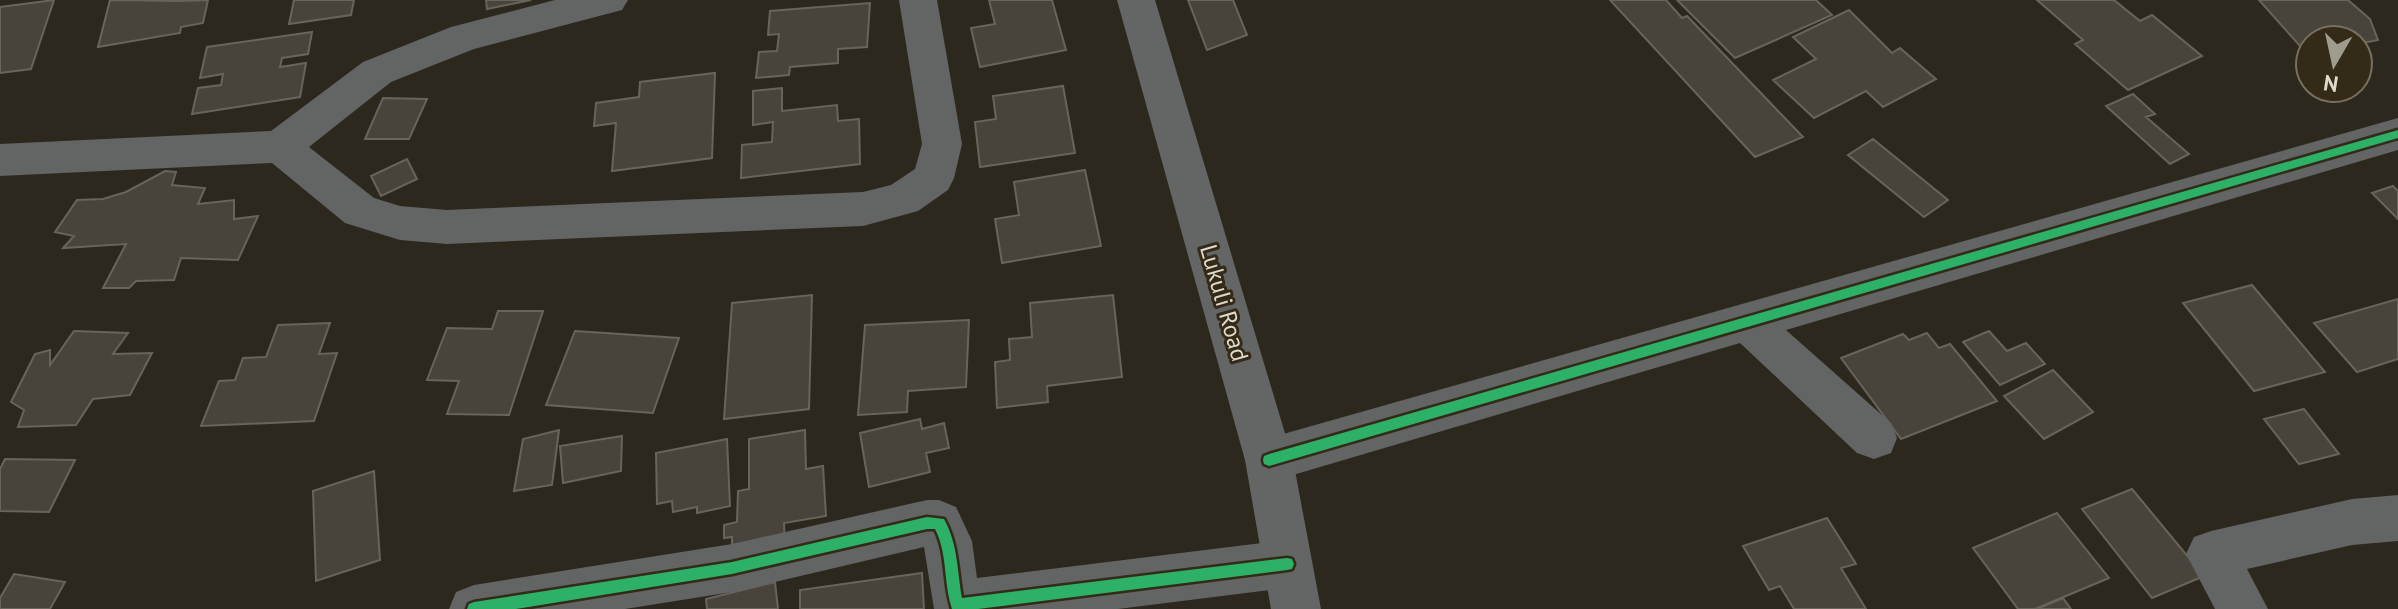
<svg xmlns="http://www.w3.org/2000/svg" width="2398" height="609" viewBox="0 0 2398 609" font-family="'PT Sans',sans-serif">
<style>
.building{fill:#48443b;stroke:#68645b;stroke-width:2}
.lines{fill:none;stroke-linecap:round;stroke-linejoin:round}
.street{fill:#636464;fill-rule:evenodd}
.secondary{fill:#646665;fill-rule:evenodd}
.cycleway-casing{stroke:#332a17;stroke-width:5}
.cycleway{fill:#2db169;fill-rule:evenodd}
.labels{text-anchor:middle;stroke-width:6;stroke-linejoin:round;paint-order:stroke}
.street-label{font-size:24px;fill:#ded9cd;stroke:#332a17}
</style>
<rect width="100%" height="100%" fill="#2d281d"/>
<path class="building" d="M54,0l-23,69 -31,4v-66z
M110,0l71,1 27,-1 -5,23 -22,4 -1,6 -82,14z
M294,0h60l-3,15 -62,9z
M486,0h45l-44,9z
M989,0h63l14,50 -86,17 -9,-39 24,-4z
M1188,0h45l14,35 -40,15z
M1610,0h56l16,18 5,-2 116,121 -48,20z
M1677,0h139l16,15 -97,43z
M2037,0h77l26,21 12,-6 50,41 -74,34 -53,-46 8,-4z
M2259,0h89l22,19 8,21 -20,4v-4h-48l-2,15z
M870,3l-3,44 -29,2v14l-48,4 -1,8 -33,3 3,-26 18,-1 2,-17 -11,1 2,-24z
M1849,10l43,43 8,-5 36,31 -53,28 -17,-16 -52,27 -41,-38 43,-21 -23,-22z
M312,32l-4,22 -26,4 -2,9 26,-4 -6,34 -108,17 6,-26 23,-3 2,-11 -23,4 7,-31z
M715,73l-3,85 -100,13 4,-48 -22,3 2,-23 43,-6 1,-15z
M1063,86l12,67 -95,14 -5,-45 21,-3 -3,-23z
M782,88v23l55,-6 1,16 21,-2 1,45 -119,14 1,-33 30,-3 1,-20 -20,3v-34z
M2133,94l22,20 -9,3 43,37 -19,10 -64,-58z
M383,98l44,1 -18,40h-44z
M1873,139l75,61 -24,17 -76,-62z
M407,159l10,20 -36,17 -10,-20z
M1085,170l16,76 -99,17 -7,-44 24,-4 -5,-33z
M165,171l11,1 -4,13 33,3 -7,16 36,-4v19l24,-3 -20,44 -57,-2 -7,22 -38,1 -7,7h-26l23,-44 -63,4 11,-12 -19,-4 22,-32 26,-1 23,-7z
M2393,186l5,5v28l-26,-26z
M2252,285l73,87 -71,19 -71,-88z
M812,295l-3,114 -85,10 8,-116z
M1113,295l9,82 -75,9 1,16 -51,6 -2,-46 15,-2 -1,-21 23,-2 -2,-34z
M2398,299v60l-41,13 -43,-49z
M498,311h45l-34,104 -62,-1 12,-33 -32,-1 20,-52 45,1z
M969,320l-3,67 -58,4 -1,21 -49,3 7,-90z
M330,323l-11,31 18,-1 -23,68 -113,5 18,-45 16,-1 8,-22 23,-1 12,-32z
M74,331l54,2 -15,21 39,-1 -22,42 -37,4 -17,26 -58,2 6,-17 -13,-8 24,-48 15,-4v15z
M575,331l104,7 -26,75 -107,-8z
M1989,331l18,20 19,-8 19,21 -45,21 -37,-43z
M1927,333l12,15 11,-4 47,57 -96,38 -60,-81 62,-24 6,6z
M2053,370l40,42 -49,27 -40,-43z
M2304,409l35,45 -40,10 -35,-45z
M920,419l2,10 22,-6 5,25 -23,5 4,19 -61,15 -9,-54z
M559,430l-7,55 -38,6 9,-52z
M805,430l1,39 17,-3 3,50 -42,7 1,24 -53,8v-18l-8,1v-13l13,-3 1,-31 11,-2v-50z
M622,436l-1,35 -58,12 -3,-37z
M727,439l3,67 -33,7v-6l-24,5 -1,-11 -15,3 -1,-51z
M5,459l70,1 -26,52 -49,-1v-42z
M374,471l6,89 -64,21 -3,-90z
M2132,489l72,87 -52,22 -70,-89z
M2057,513l52,65 -74,31h-17l-45,-61z
M1827,518l29,46 -15,4 25,41h-72l-14,-23 -11,4 -26,-44z
M922,573l2,36h-124v-19z
M14,574l51,8 -15,27h-50v-11z
M775,582l3,27h-71l-1,-10z
M2063,598l8,11h-34z"/>
<g class="lines">
<path class="street" d="M555,0h73l-6,10 -148,39 -83,33 -82,65 65,51 26,8 47,4 416,-18 28,-7 24,-16 7,-25 -23,-144h38l25,144 -8,34 -6,12 -30,21 -55,15 -416,18 -47,-4 -55,-17 -73,-60 -272,13v-32l271,-13 92,-69 88,-35z
M2398,118v32l-612,180 105,93 6,15 -6,15 -17,6 -17,-6 -117,-110 -471,139 -17,-7 -7,-15 7,-15 17,-7z
M2398,495v46l-46,4 -105,24 21,40h-53l-29,-55 8,-17 17,-6 141,-32z
M927,500h12l17,7 16,34 5,37 310,-38 17,7 8,17 -8,17 -17,7 -169,21h-184l-10,-62 -192,45 -107,17h-176l7,-17 18,-7 258,-41z"/>
<path class="secondary" d="M1117,0h38l138,460 28,149h-50l-26,-149z"/>
<defs>
<path id="cycleway" d="M2398,130v8l-1129,328 -5,-2 -1,-4 1,-4 5,-2z
M927,517l17,2c14,25 13,51 18,79l325,-40 5,1 2,5 -2,5 -5,1 -309,39h-26c-9,-26 -4,-55 -17,-80h-8l-195,45 -216,35h-49l2,-5 5,-2 258,-40z"/>
</defs>
<use href="#cycleway" class="cycleway-casing"/>
<use href="#cycleway" class="cycleway"/>
</g>
<g class="labels">
<g class="street-label">
<text transform="translate(1224 303) rotate(74)" y="8">Lukuli Road</text>
</g>
</g>
<g transform="translate(2334 64) rotate(189)"><circle r="38" fill="#332a17" stroke="#777060" stroke-width="2"/>
<path d="M0-6L14 30L0 20L-14 30Z" fill="#a09b8f"/>
<text y="-12" font-size="22" font-weight="bold" text-anchor="middle" fill="#ded9cd">N</text>
</g>
</svg>
